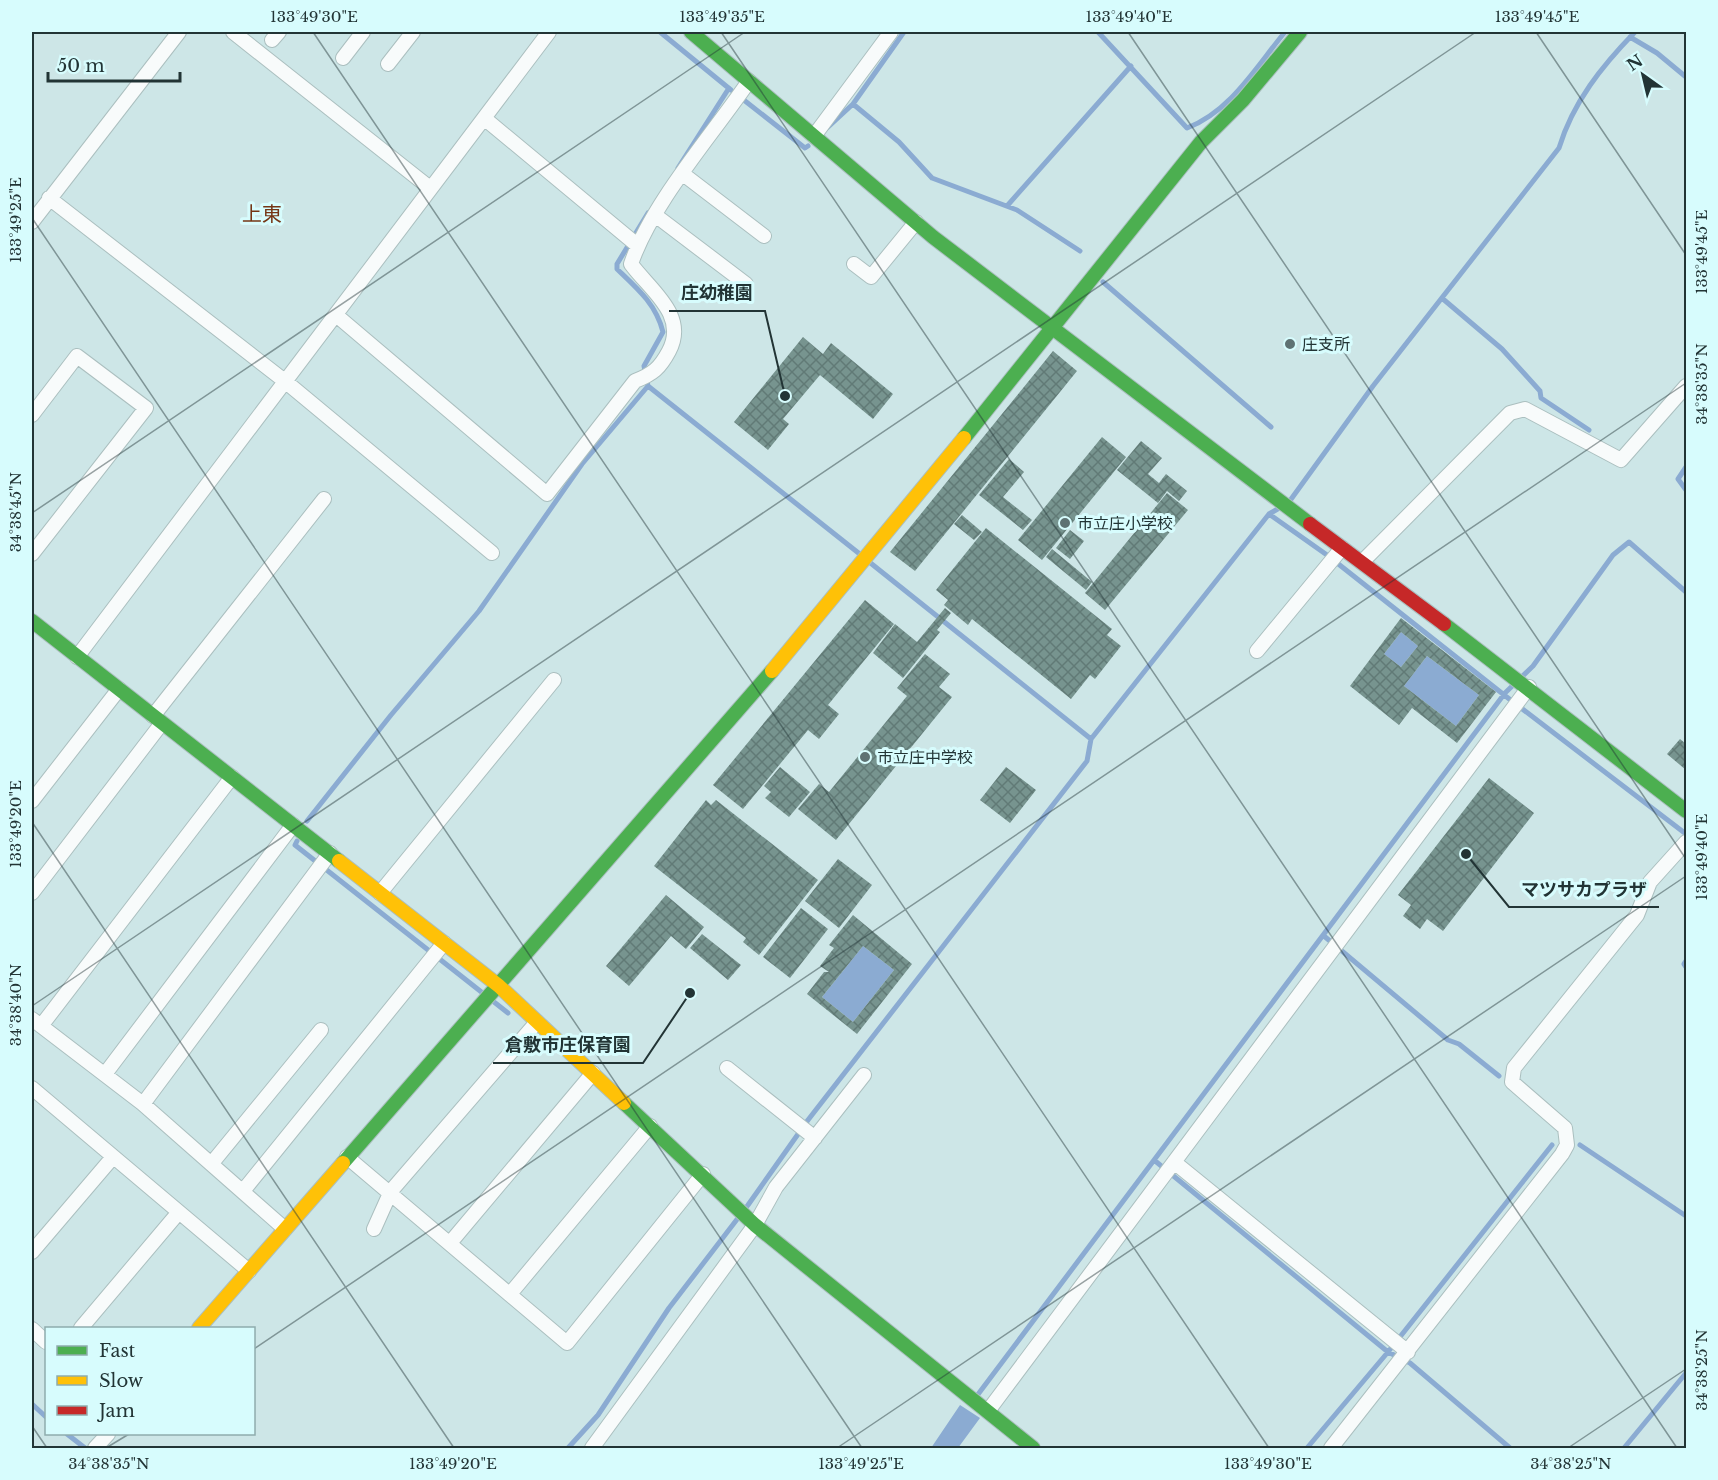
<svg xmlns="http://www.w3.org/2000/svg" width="1718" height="1480" viewBox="0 0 1718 1480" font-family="'Libre Baskerville','Noto Sans JP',serif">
  <defs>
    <pattern id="building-cross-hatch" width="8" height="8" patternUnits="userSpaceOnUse" patternTransform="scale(1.5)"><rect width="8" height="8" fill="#77948f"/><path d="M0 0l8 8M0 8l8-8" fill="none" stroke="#617a76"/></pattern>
  </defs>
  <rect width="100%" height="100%" fill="#cde6e7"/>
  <path fill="#8babd2" d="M1401,632L1418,646L1401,667L1384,654Z
    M1427,656L1479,695L1456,726L1404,686Z
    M863,946L894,970L853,1022L822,997Z
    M960,1405L980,1418L958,1448H931Z"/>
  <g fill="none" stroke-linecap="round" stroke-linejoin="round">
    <path stroke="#8babd2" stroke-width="5" d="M660,32L731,90
      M1098,32L1187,128C1231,111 1256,67 1285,32
      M1630,37L1657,53L1686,77
      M740,97L805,148L808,146
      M853,104L904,32
      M827,128L853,104L899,142L932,178L1017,210L1080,251
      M678,168L729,88
      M1007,206L1131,66
      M648,213L617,264V269C637,288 656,304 663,332L644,366L648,386L861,555
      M1103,282L1271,427
      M1443,299L1502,349L1540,391L1541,398L1589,430
      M1686,467L1678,479L1686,490
      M1289,502L1373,386L1559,148C1573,102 1602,66 1635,32
      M1269,514L1327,555L1508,698L1686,834
      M868,561L1091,739
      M307,821L391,715L479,611L582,464L648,386
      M297,841L295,845L508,1013
      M1324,936L1448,1040L1459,1044L1499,1076
      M1686,961L1684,964L1686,967
      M1580,1145L1686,1216
      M1154,1160L1388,1352L1410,1363L1510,1448
      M976,1397L1505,693L1533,666L1613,555L1629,542L1686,592
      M32,1404L46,1417
      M67,1434L85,1448
      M568,1448L598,1415L669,1308L748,1205L808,1120L1087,761L1091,739L1269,514L1281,507
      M1307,1448L1388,1352L1552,1145
      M1624,1448L1686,1373"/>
  </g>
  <path fill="url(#building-cross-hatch)" fill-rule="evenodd" d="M803,337L823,354L831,343L893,394L873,419L820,375L783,419L789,424L768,450L734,422Z
    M1053,351L1077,371L915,571L890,552Z
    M1102,437L1126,457L1042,560L1018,540Z
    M1141,441L1162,458L1148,474L1159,483L1166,474L1187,491L1179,501L1167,491L1158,503L1117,470Z
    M1009,459L1024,472L1003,497L1032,520L1023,530L979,495Z
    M1167,493L1188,510L1105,610L1085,593Z
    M962,515L982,532L974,540L954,524Z
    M986,528L1112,629L1107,635L1121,646L1095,679L1090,675L1071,699L972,619L968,625L944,605L948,600L936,590Z
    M1070,530L1084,541L1070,559L1056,548Z
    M1052,549L1092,582L1086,590L1046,557Z
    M865,600L894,624L828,705L839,714L819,739L808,730L743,809L713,785Z
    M945,608L951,613L937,630L940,632L903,678L873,653L895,624L917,642Z
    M1401,618L1496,692L1457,743L1412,708L1399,725L1350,686ZM1401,632L1418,646L1401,667L1384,654ZM1427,656L1479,695L1456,726L1404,686Z
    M925,654L950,674L939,687L952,697L836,840L798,809L819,784L829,792L907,696L897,688Z
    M1680,739L1686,744V770L1667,754Z
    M780,767L810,792L789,817L765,798L771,792L764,786Z
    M1006,767L1036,790L1010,823L980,800Z
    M1489,778L1534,813L1443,931L1427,919L1420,929L1403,916L1411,905L1398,895Z
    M706,800L711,805L716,800L818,880L759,955L743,942L746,938L654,866Z
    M838,859L872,885L839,928L805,901Z
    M666,895L704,927L686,949L671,936L629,986L606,966Z
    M801,908L828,929L790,978L763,957Z
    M853,915L912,964L857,1034L807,994L824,972H829L820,966L834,948L829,945ZM863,946L894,970L853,1022L822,997Z
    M702,934L741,965L728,980L690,948Z"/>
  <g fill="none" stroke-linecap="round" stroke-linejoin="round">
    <defs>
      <path id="street" d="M233,32L430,188
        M272,40L279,32
        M343,58L363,32
        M388,64L413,32
        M484,118L637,245
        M814,136L891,32
        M683,174L764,236
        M49,198L286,382L492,553
        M655,215L746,284
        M32,222L179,32
        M854,264L871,277L916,222
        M336,315L547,494L635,381C653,374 660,368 669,351C688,315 650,290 631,264C651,204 713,134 749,81
        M32,415L77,356L146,408L32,554
        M1362,562L1510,413L1525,409L1621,460L1686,386
        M1257,651L1342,548
        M77,657L549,32
        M153,716L324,499
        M32,801L119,689
        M32,893L162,723
        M380,893L554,680
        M32,1019L143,1104L285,1229
        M41,1026L232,777
        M727,1068L815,1138
        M105,1074L293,825
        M32,1088L249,1271
        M143,1104L330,853
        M347,1157L567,1343L703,1174
        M1174,1162L1408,1352
        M212,1163L321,1030
        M243,1191L444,943
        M374,1229L391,1191L537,1022
        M450,1243L593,1073
        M32,1252L113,1157
        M510,1294L650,1126
        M81,1328L179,1212
        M32,1329L46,1342
        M988,1411L1529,687
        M95,1448L108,1434
        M592,1448L755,1225L776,1187L864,1075
        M1331,1448L1562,1154L1567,1145L1565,1128L1512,1082L1514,1068L1637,915L1650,882L1686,842"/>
      <path id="fast" d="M691,32L933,237L1310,524
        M964,438L1201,142L1243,100L1300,32
        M32,621L339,861
        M1444,624L1686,811
        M624,1103L755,1225L1033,1448
        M343,1163L772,671"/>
      <path id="slow" d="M772,671L964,438
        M339,861L499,986L624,1103
        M199,1328L343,1163"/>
      <path id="jam" d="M1310,524L1444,624"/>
    </defs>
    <use href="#street" stroke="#abbfbf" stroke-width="16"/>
    <use href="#fast" stroke="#abbfbf" stroke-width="16"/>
    <use href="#slow" stroke="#abbfbf" stroke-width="16"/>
    <use href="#jam" stroke="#abbfbf" stroke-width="16"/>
    <use href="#street" stroke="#f8fbfb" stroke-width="14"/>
    <use href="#fast" stroke="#4caf50" stroke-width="14"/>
    <use href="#slow" stroke="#ffc107" stroke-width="14"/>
    <use href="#jam" stroke="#c62828" stroke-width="14"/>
  </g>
  <path fill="none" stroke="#223435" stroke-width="1.5" stroke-opacity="0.45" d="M313,32L1269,1448M721,32L1677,1448M1128,32L1686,859M1536,32L1686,255M32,218L862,1448M32,513L745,32M32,822L454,1448M32,1006L1476,32M254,1349L1686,383M32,1426L47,1448M106,1448L129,1434M837,1448L1686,876M1568,1448L1686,1369"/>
  <g fill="#5e7273" stroke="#d7fcfd" stroke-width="2">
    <circle cx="1290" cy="344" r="6"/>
    <circle cx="1065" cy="523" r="6"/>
    <circle cx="865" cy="757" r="6"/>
  </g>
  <g text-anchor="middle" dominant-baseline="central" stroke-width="6" stroke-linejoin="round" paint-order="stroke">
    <g font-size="16" fill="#223435" stroke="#d7fcfd" text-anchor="start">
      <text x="1302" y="344">庄支所</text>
      <text x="1077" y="523">市立庄小学校</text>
      <text x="877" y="757">市立庄中学校</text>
    </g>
    <g font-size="20" fill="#753515" stroke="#d7fcfd">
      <text x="262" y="214">上東</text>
    </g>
  </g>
  <path fill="none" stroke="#223435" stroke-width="2" d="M785 396L765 311H669M1466 854L1509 907H1659M690 993L643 1063H493"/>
  <g fill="#223435" stroke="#d7fcfd" stroke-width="2">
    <circle cx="785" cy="396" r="6"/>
    <circle cx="1466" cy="854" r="6"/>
    <circle cx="690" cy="993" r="6"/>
  </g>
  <g font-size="18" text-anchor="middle" font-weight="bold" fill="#223435" stroke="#d7fcfd" stroke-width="6" stroke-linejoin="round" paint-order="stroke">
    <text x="717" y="299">庄幼稚園</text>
    <text x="1584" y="896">マツサカプラザ</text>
    <text x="568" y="1051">倉敷市庄保育園</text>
  </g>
  <rect width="1718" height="1480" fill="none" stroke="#d7fcfd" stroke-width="66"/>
  <rect x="45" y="1327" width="210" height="108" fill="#d7fcfd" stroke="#8facad" stroke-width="1.5"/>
  <rect x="57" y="1346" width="30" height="9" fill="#4caf50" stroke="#8facad" stroke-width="1.5"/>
  <text x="99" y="1357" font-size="18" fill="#223435">Fast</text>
  <rect x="57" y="1376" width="30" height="9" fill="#ffc107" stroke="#8facad" stroke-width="1.5"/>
  <text x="99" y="1387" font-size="18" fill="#223435">Slow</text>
  <rect x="57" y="1406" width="30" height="9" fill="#c62828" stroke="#8facad" stroke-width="1.5"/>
  <text x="99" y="1417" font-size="18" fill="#223435">Jam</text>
  <g transform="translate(1643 75) rotate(326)" stroke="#d7fcfd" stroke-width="4.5" paint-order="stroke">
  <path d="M0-4.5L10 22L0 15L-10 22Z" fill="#223435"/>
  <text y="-9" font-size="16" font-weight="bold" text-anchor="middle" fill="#223435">N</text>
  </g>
  <path d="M48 72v9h132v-9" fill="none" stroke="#223435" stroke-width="3"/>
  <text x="57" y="72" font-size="18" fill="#223435" stroke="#d7fcfd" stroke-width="4.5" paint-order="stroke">50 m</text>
  <rect x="33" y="33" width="1652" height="1414" fill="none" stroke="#223435" stroke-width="2"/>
  <g font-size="15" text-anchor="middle" fill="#223435">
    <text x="314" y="22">133°49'30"E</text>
    <text x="722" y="22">133°49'35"E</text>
    <text x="1129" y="22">133°49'40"E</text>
    <text x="1537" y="22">133°49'45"E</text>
    <text transform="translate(16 220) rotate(-90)" y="5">133°49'25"E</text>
    <text transform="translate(1702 252) rotate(-90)" y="5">133°49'45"E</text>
    <text transform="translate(1702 384) rotate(-90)" y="5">34°38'35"N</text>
    <text transform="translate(16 512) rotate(-90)" y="5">34°38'45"N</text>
    <text transform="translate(16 824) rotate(-90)" y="5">133°49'20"E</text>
    <text transform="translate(1702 857) rotate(-90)" y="5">133°49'40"E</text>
    <text transform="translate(16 1005) rotate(-90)" y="5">34°38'40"N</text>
    <text transform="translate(1702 1370) rotate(-90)" y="5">34°38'25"N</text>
    <text x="109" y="1469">34°38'35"N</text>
    <text x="453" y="1469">133°49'20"E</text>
    <text x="861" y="1469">133°49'25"E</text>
    <text x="1268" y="1469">133°49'30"E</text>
    <text x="1571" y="1469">34°38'25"N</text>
  </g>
</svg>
